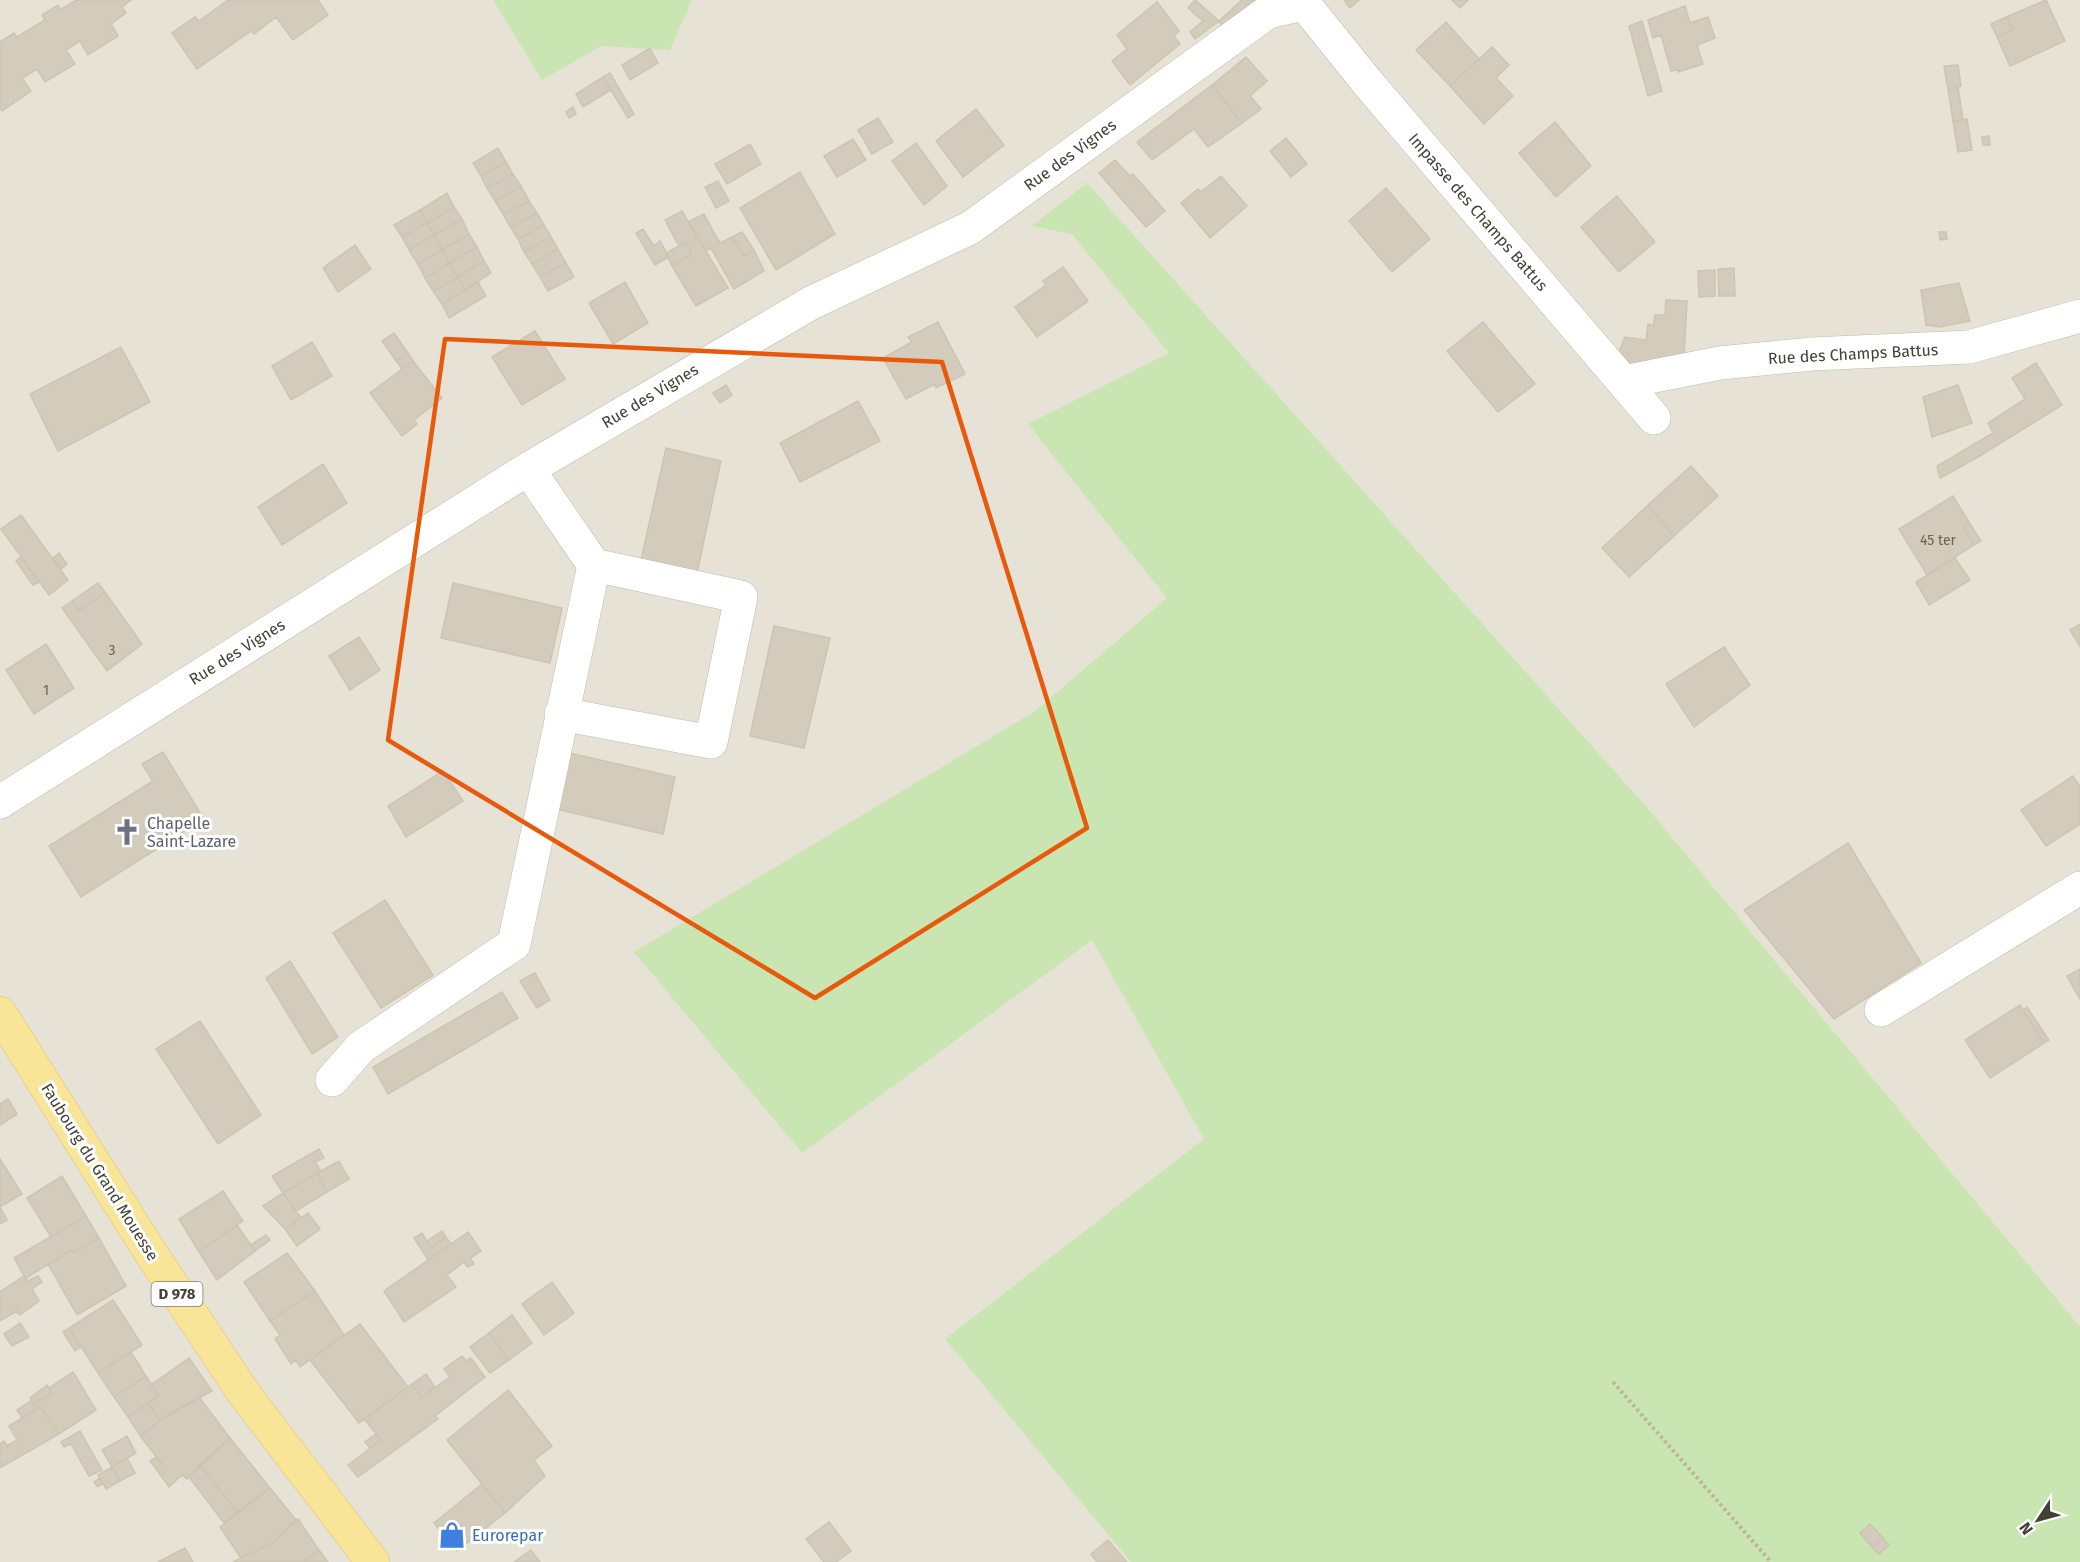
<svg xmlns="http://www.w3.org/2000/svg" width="2080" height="1562" viewBox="0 0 2080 1562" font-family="'Fira Sans',sans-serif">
  <rect width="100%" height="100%" fill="#f2f0e6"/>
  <path fill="#e6e2d5" d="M0,0H2080V1562H0Z"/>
  <path fill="#c9e5b1" d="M493,0H692L670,50L601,46L542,80Z
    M1087,183L1643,803L2080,1327V1562H1131L945,1339L1204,1139L1092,940L802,1153L634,952L1034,712L1167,598L1028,424L1169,353L1072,234L1032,226Z"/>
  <path fill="#d3ccbc" stroke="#cec4b0" stroke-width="1.5" d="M76,0H131L122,7L126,13L111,24L118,36L88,55L80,41L66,50L75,64L45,82L37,69L22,78L31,91L2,111L0,108V42L14,33L17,37L45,20L42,15L58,5L60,10Z
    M228,0H318L328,15L293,40L276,17L254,34L251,31L197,69L172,33L195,17L199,21Z
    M1195,0L1219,21L1195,39L1190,32L1203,21L1188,8Z
    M1242,0H1267L1228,32L1219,21Z
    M1344,0H1359L1350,8Z
    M1452,0H1468L1460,8Z
    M2046,0L2065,41L2010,66L1997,37L2013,30L2006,17Z
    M1157,2L1179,31L1174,36L1180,44L1130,85L1112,61L1127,49L1117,35Z
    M1685,6L1690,23L1708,17L1715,38L1697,45L1703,64L1678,72V70L1671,71L1661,35L1653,38L1648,20Z
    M2006,17L2013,30L1997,37L1991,24Z
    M1642,21L1662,91L1648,96L1629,26Z
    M1446,22L1479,59L1450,86L1416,50Z
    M1492,47L1509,65L1496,78L1513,96L1484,124L1450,86Z
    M650,48L658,63L630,80L622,65Z
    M1246,57L1267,81L1250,96L1261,109L1242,123L1212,85Z
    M1958,65L1961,86L1948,89L1944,66Z
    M610,73L634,114L628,118L603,77Z
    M603,77L611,90L583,107L576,94Z
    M1212,85L1242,123L1208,147L1194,129L1152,160L1137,142Z
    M1958,87L1963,120L1953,121L1948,89Z
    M573,107L576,114L569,118L566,112Z
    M976,109L1004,145L963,177L936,141Z
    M878,118L893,142L872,154L858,130Z
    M1967,119L1972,150L1958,152L1953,121Z
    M1555,122L1591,166L1556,197L1519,153Z
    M1989,136L1990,145H1983L1982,137Z
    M1286,138L1307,164L1291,177L1270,151Z
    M853,139L866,160L837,177L824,156Z
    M916,143L947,186L924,205L892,161Z
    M750,144L761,164L727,184L715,164Z
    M498,148L506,162L481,176L473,163Z
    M1115,160L1130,176L1133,174L1165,211L1146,227L1099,173Z
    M506,162L513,174L487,188L481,176Z
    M800,172L835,234L776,270L740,208Z
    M513,174L521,186L495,201L487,188Z
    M1221,176L1247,206L1210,238L1181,203L1198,189L1201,192Z
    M718,181L729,201L716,208L705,187Z
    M521,186L529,201L503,214L495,201Z
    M1386,188L1430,239L1392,272L1349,221Z
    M447,193L454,207L427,223L420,210Z
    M1617,196L1655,242L1619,272L1581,227Z
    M529,201L537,213L511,228L503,214Z
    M454,207L462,219L434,235L427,223Z
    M420,210L427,223L402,237L394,225Z
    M682,211L728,288L696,306L672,266L692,254L686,242L679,246L665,220Z
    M537,213L544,225L518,239L511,228Z
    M704,214L720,243L732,237L744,256L754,250L764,271L734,289L711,248L706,251L688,222Z
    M462,219L469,234L442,250L434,235Z
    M427,223L434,235L409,250L402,237Z
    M544,225L551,237L524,252L518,239Z
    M643,229L654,246L660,241L669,257L655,265L636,233Z
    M742,232L754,250L744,256L732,237Z
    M1939,232H1946L1947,239L1940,240Z
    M469,234L477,247L450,263L442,250Z
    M434,235L442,250L418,264L409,250Z
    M551,237L558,249L532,264L524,252Z
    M686,242L692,254L672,266L666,253Z
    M355,245L371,269L338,292L323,268Z
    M477,247L484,261L458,277L450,263Z
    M558,249L566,263L540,277L532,264Z
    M442,250L450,263L425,278L418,264Z
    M484,261L491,273L465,290L458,277Z
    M450,263L458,277L433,291L425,278Z
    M566,263L574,277L548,291L540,277Z
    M1063,267L1088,301L1037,337L1015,307L1046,285L1043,281Z
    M1734,268L1735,296H1719L1718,269Z
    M1715,270V296L1699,297L1698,271Z
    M458,277L465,290L442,304L433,291Z
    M478,282L486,296L449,318L442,304Z
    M625,282L648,323L613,344L589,303Z
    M1959,283L1970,321L1940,327L1926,325L1921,290Z
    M1666,300L1687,301L1684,357L1638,367L1616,359L1625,337L1646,340L1648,324L1653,326L1655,315H1665Z
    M938,322L965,374L936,388L935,384L906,399L883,358L912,342L908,337Z
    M1483,322L1535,384L1498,412L1447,351Z
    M535,331L565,379L522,405L492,357Z
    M394,333L408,353L396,361L382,341Z
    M312,342L332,376L291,400L272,366Z
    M121,347L150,402L58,451L30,394Z
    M408,353L413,361L402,369L396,361Z
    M413,361L442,398L414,420L417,424L402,436L370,393Z
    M2036,363L2062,405L1978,457L1940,478L1937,466L1993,433L1988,423L2025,399L2012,378Z
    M726,385L732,395L720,403L713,393Z
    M1958,385L1972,423L1932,437L1923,397Z
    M858,401L880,441L800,482L780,443Z
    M666,448L721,461L697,573L641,560Z
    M323,464L347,503L282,545L258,507Z
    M1691,466L1718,496L1674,536L1648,505Z
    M1953,496L1969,522L1963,527L1974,545L1927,575L1899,529Z
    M1648,505L1674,536L1629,577L1602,548Z
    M21,515L68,580L49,595L1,529Z
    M1969,522L1981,541L1974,545L1963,527Z
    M59,553L67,564L61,569L53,558Z
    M21,557L39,582L33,585L16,561Z
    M1955,558L1970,580L1929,605L1916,582Z
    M98,583L105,592L79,611L72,601Z
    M453,583L562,608L550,663L441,638Z
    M105,592L142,644L107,671L62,608L72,601L79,611Z
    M2080,624V646L2070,630Z
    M774,626L830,638L804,748L750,736Z
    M359,637L380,670L350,690L329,656Z
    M46,644L74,688L34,714L6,670Z
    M1724,647L1750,685L1694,727L1666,684Z
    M163,752L204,819L81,897L49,846L153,781L142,764Z
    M569,753L675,777L663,834L556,809Z
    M443,771L463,801L406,837L388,806Z
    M2073,776L2080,787V824L2046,846L2021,810Z
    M1848,843L1921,963L1834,1019L1744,910Z
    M385,900L433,975L381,1008L333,933Z
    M290,961L338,1037L312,1054L266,978Z
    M2080,969V999L2067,976Z
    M535,973L550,1000L537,1008L520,981Z
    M502,992L518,1018L388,1094L373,1067Z
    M2020,1005L2044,1043L1990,1078L1965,1040Z
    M2027,1007L2049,1040L2044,1043L2023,1010Z
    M200,1021L261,1115L218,1144L156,1049Z
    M8,1099L17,1114L0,1125V1104Z
    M319,1149L324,1158L315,1162L321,1171L283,1193L272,1176Z
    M0,1159L22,1194L0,1207Z
    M339,1161L349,1179L327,1192L317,1173Z
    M317,1173L327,1192L296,1211L283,1193Z
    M62,1176L86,1216L51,1237L27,1198Z
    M223,1191L243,1221L199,1252L179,1219Z
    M283,1193L301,1218L285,1229L263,1206Z
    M0,1207L7,1220L0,1224Z
    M308,1213L320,1229L297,1246L285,1229Z
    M86,1216L99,1238L74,1253L72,1250L26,1278L24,1276L14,1258Z
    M237,1225L255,1251L217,1280L199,1252Z
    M442,1231L446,1237L431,1248L427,1241Z
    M468,1232L481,1251L470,1258L474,1264L468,1267L464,1262L447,1275L456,1287L404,1322L384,1291Z
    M422,1233L431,1248L446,1237L451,1244L428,1260L414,1238Z
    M266,1235L270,1240L255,1251L251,1245Z
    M99,1238L126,1286L77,1315L48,1264L72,1250L74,1253Z
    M287,1253L315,1291L270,1321L244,1282Z
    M24,1276L28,1281L38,1276L42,1282L32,1289L39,1301L20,1315L17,1311L0,1321V1292Z
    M552,1282L574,1313L544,1335L522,1304Z
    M315,1291L344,1335L300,1367L296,1360L291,1364L275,1339L280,1335L270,1321Z
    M113,1300L142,1345L98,1373L69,1328Z
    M512,1315L532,1343L509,1360L489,1333Z
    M20,1323L29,1337L12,1346L4,1334Z
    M360,1324L408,1387L359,1423L310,1360Z
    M69,1328L81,1347L75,1351L63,1332Z
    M489,1333L509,1360L490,1373L470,1347Z
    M131,1352L146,1376L114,1397L98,1373Z
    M462,1356L466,1361L471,1358L485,1377L435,1416L438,1419L358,1477L348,1465L381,1440L364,1419L412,1384L421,1397L450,1377L444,1369Z
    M189,1358L212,1391L160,1420L148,1403L159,1396L151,1385Z
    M73,1372L96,1410L59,1434L40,1407L37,1408L34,1404L52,1393L49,1388Z
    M426,1374L435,1387L421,1397L412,1384Z
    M146,1376L159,1396L128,1417L114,1397Z
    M47,1385L52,1393L34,1404L30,1398Z
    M508,1390L552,1446L534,1460L545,1476L505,1513L447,1440Z
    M199,1397L230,1438L187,1479L182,1475L169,1487L156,1469L162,1464L141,1437L162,1418Z
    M31,1401L37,1408L22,1418L17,1410Z
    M148,1403L160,1420L141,1437L128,1417Z
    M40,1407L59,1434L0,1468V1444L4,1441L7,1446L17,1440L9,1426Z
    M80,1431L102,1470L89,1476L71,1444L64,1447L61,1442Z
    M376,1434L381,1440L370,1448L365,1442Z
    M127,1436L136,1453L112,1467L102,1450Z
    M230,1438L270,1488L237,1512L200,1465Z
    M156,1457L162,1464L156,1469L150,1461Z
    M127,1458L135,1473L120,1481L112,1467Z
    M200,1465L237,1512L224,1523L189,1477Z
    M112,1467L120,1481L106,1489L98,1475Z
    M100,1478L103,1483L98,1487L94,1482Z
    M482,1484L505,1513L457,1551L434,1523Z
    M270,1488L296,1520L272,1543L241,1558L220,1527Z
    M298,1519L319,1550L303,1562H233L272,1543Z
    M829,1522L851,1551L836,1562H824L806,1539Z
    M1870,1524L1883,1538L1872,1547L1860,1533Z
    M1883,1538L1889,1545L1879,1554L1872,1547Z
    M1108,1540L1127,1562H1097L1091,1554Z
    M185,1548L193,1562H158Z
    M319,1550L328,1562H303Z
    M531,1550L540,1562H514Z"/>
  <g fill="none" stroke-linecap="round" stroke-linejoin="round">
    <defs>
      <path id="minor" d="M1301,0L1367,82L1654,418
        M1624,382L1720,363L1812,354L1969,347L2080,316
        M528,469L594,565
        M0,802L528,469L811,303L970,228L1268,12L1304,4
        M1881,1010L2080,888
        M332,1080L361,1047L514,944L594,565L741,597L711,742L561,714"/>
      <path id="major" d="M0,1013L152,1255L245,1395L373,1562"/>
    </defs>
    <use href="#minor" stroke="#c0bbac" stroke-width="34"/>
    <use href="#major" stroke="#dec469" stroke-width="34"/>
    <path stroke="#beb59b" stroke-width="4" stroke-dasharray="3 3" stroke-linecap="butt" d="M1613,1382L1771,1562"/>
    <use href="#minor" stroke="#fff" stroke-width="33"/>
    <use href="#major" stroke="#f9e598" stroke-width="33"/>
  </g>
  <path fill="none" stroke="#e8590c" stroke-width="4.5" stroke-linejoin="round" d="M445,339L942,362L1087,828L815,998L388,740Z"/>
  <defs>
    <symbol id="church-bare" viewBox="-9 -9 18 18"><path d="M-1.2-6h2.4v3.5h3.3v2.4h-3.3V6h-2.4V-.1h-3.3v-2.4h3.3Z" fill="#6b7280" stroke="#fff" stroke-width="2.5" paint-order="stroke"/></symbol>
    <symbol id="shop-bare" viewBox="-9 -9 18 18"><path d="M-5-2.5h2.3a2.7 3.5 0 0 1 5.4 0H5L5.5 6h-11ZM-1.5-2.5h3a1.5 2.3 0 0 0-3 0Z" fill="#3f7fe0" stroke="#fff" stroke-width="2.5" paint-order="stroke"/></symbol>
  </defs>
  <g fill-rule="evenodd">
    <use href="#church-bare" x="108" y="813" width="38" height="38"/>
    <use href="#shop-bare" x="433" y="1516" width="38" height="38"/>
  </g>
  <g text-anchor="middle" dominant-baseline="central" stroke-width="6" stroke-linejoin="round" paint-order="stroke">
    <g font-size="14" fill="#686358">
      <text x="1938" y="540">45 ter</text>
      <text x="112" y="650">3</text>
      <text x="46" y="690">1</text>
    </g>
    <rect fill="#fff" stroke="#7d7972" stroke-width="1.5" x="151.5" y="1282" width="51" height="24" rx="4.5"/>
    <g font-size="15" font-weight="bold" fill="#454036">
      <text x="177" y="1294">D 978</text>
    </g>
    <g font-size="16" fill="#454036" stroke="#fff">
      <text transform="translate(1070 155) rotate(-36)">Rue des Vignes</text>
      <text transform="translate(1478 212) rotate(49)">Impasse des Champs Battus</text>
      <text transform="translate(1853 354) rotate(-3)">Rue des Champs Battus</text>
      <text transform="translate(650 396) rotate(-31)">Rue des Vignes</text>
      <text transform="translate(237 652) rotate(-32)">Rue des Vignes</text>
      <text transform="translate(100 1172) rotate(58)">Faubourg du Grand Mouesse</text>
    </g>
    <g font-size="16" fill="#5b616d" stroke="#fff" text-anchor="start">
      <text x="147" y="823">Chapelle<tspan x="147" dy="18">Saint-Lazare</tspan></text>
    </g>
    <g font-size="16" fill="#366cbe" stroke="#fff" text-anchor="start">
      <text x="472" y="1535">Eurorepar</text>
    </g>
  </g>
  <g transform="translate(2038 1520) rotate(234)" stroke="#ffffff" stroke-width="4.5" paint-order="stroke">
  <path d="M0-4.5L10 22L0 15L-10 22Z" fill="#454036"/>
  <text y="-9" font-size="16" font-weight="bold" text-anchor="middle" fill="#454036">N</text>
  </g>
</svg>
